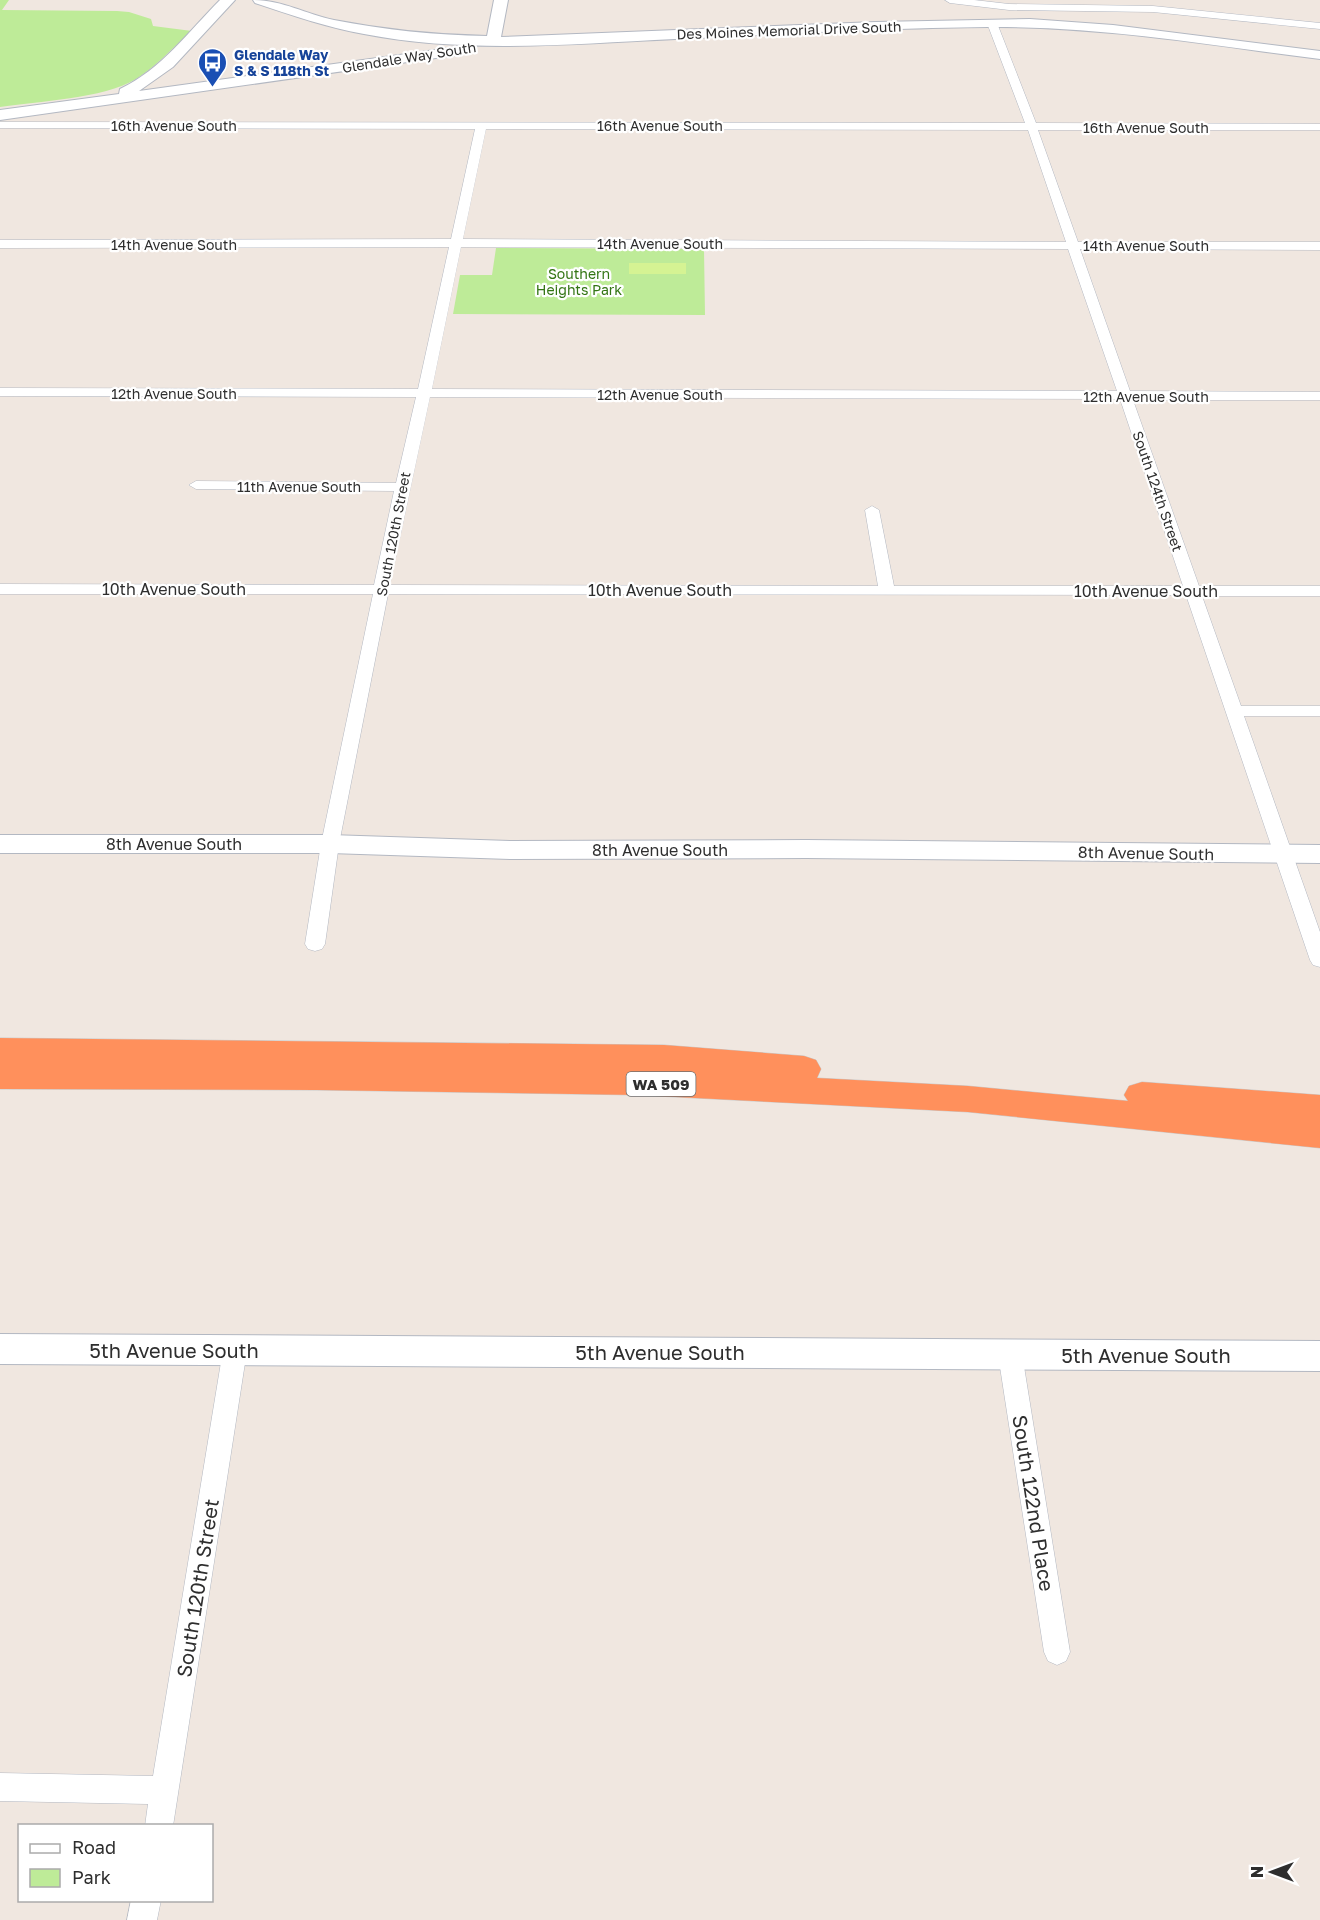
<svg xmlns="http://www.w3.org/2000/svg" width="1320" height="1920" viewBox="0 0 1320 1920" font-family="'Golos Text',sans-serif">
  <rect width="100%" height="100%" fill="#f0e7e0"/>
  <path fill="#beeb98" d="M0,0H9L2,10L117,11L129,12L151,19L153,26L192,31C174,46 156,67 136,79C103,99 38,101 0,107Z
    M496,248L704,249L705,315L453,314L460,275H492Z"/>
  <path fill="#d5f393" d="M629,263H686V274H629Z"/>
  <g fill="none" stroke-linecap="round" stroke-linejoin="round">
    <defs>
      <path id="street" d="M945,0H974L1009,4L1153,6L1320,23V29L1153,12L1009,10L950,3Z
        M992,20L997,23L1036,123L1320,124V130H1038L1078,242H1320V250L1080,249L1130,391L1320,392V400H1133L1199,586H1320V596H1202L1241,706H1320V716H1244L1320,932V967L1313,965L1310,960L1186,595L388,594L339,844L325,944L322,949L315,951L308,949L305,944L321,844L373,594H0V584L374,585L394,491L196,489L189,485L196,481L396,483L416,397L0,396V388L418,389L449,247L0,248V240L451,239L475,129L0,128V122L1025,123L987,23ZM486,129L1028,130L1066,242L463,239ZM461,247L1068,249L1117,391L432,389ZM430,397L1120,399L1183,586H894L879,510L872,506L865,510L878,586L390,585Z
        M235,1340L243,1343L247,1350L173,1826H145L148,1804L0,1801V1773L153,1776L223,1350L227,1343Z
        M1010,1344L1018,1347L1022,1354L1070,1652L1066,1661L1057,1665L1048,1661L1044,1652L998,1354L1002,1347Z
        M131,1900H161L157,1920H127Z"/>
      <path id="secondary" d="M220,0H235L173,67L139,91L457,47L464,51L457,55L0,120V110L119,94L120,89C162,69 188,32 220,0Z
        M253,0C282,0 306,14 334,20C385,30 435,35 487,36L494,0H508L501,37L876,22L1030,19L1113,25L1320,51V59C1210,45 1099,26 988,27C884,28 779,34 675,39C572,44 466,54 364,34C326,27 291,15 255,3Z
        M0,835H330L510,841L806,840L1320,845V863L806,858L510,859L330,853H0Z
        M0,1334L1320,1341V1371L0,1364Z"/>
      <path id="highway" d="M0,1038L664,1045L804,1056L816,1060L821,1069L817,1078L968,1086L1128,1101L1124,1095L1129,1086L1142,1082L1320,1095V1148L968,1112L636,1095L317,1090L0,1089Z"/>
    </defs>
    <use href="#street" stroke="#b3b8c2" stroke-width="1"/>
    <use href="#secondary" stroke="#b3b8c2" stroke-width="2"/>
    <use href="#highway" stroke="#c9c9c9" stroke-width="1"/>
    <use href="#street" fill="#fff" fill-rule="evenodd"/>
    <use href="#secondary" fill="#fff" fill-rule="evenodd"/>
    <use href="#highway" fill="#ff905c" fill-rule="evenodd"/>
  </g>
  <defs>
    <symbol id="bus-pin" viewBox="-11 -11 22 30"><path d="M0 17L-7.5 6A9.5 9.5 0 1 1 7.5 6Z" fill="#1a4fb4" stroke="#fff"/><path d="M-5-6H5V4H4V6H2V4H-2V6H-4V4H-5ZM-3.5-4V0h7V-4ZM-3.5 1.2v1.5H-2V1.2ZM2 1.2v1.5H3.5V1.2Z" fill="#fff"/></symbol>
  </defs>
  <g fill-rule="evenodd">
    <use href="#bus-pin" x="196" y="46" width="33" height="45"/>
  </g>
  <g text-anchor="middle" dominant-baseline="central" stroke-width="4.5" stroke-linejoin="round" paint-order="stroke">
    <g font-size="14" fill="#2e2e2e" stroke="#fff">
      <text transform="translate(789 30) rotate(-2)">Des Moines Memorial Drive South</text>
      <text transform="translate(409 57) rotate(-9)">Glendale Way South</text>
      <text x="174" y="125">16th Avenue South</text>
      <text x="660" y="125">16th Avenue South</text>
      <text x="1146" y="127">16th Avenue South</text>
      <text x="660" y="243">14th Avenue South</text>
      <text x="174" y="244">14th Avenue South</text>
      <text x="1146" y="245">14th Avenue South</text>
      <text x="174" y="393">12th Avenue South</text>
      <text x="660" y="394">12th Avenue South</text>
      <text x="1146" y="396">12th Avenue South</text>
      <text x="299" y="486">11th Avenue South</text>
      <text transform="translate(1158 491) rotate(71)">South 124th Street</text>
      <text transform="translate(393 534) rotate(-79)">South 120th Street</text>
    </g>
    <g font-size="14" font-weight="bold" fill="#164399" stroke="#fff" text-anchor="start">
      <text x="234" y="54">Glendale Way<tspan x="234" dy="16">S &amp; S 118th St</tspan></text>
    </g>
    <g font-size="14" fill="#337514" stroke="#fff">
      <text x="579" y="273">Southern<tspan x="579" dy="16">Heights Park</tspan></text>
    </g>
    <rect fill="#fff" stroke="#6d6d6d" stroke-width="1.5" x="626.5" y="1072" width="69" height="24" rx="4.5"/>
    <g font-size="15" font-weight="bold" fill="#2e2e2e">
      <text x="661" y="1084">WA 509</text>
    </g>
    <g font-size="16" fill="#2e2e2e" stroke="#fff">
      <text x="174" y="589">10th Avenue South</text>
      <text x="660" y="590">10th Avenue South</text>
      <text x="1146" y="591">10th Avenue South</text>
      <text x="174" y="844">8th Avenue South</text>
      <text x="660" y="850">8th Avenue South</text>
      <text transform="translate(1146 853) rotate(1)">8th Avenue South</text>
    </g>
    <g font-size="20" fill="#2e2e2e" stroke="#fff">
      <text x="174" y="1350">5th Avenue South</text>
      <text x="660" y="1352">5th Avenue South</text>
      <text x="1146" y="1355">5th Avenue South</text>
      <text transform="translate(1034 1503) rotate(81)">South 122nd Place</text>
      <text transform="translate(197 1588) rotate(-81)">South 120th Street</text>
    </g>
  </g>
  <rect x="18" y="1824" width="195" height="78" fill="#ffffff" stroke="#ababab" stroke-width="1.5"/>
  <rect x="30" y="1844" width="30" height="9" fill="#ffffff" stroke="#ababab" stroke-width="1.5"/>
  <text x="72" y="1854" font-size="18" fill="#2e2e2e">Road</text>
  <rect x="30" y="1869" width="30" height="18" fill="#beeb98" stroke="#ababab" stroke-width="1.5"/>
  <text x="72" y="1884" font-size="18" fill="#2e2e2e">Park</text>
  <g transform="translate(1272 1872) rotate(270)" stroke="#ffffff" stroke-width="4.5" paint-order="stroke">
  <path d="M0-4.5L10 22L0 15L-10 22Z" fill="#2e2e2e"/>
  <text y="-9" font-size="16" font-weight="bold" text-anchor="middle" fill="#2e2e2e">N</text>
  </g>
</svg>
